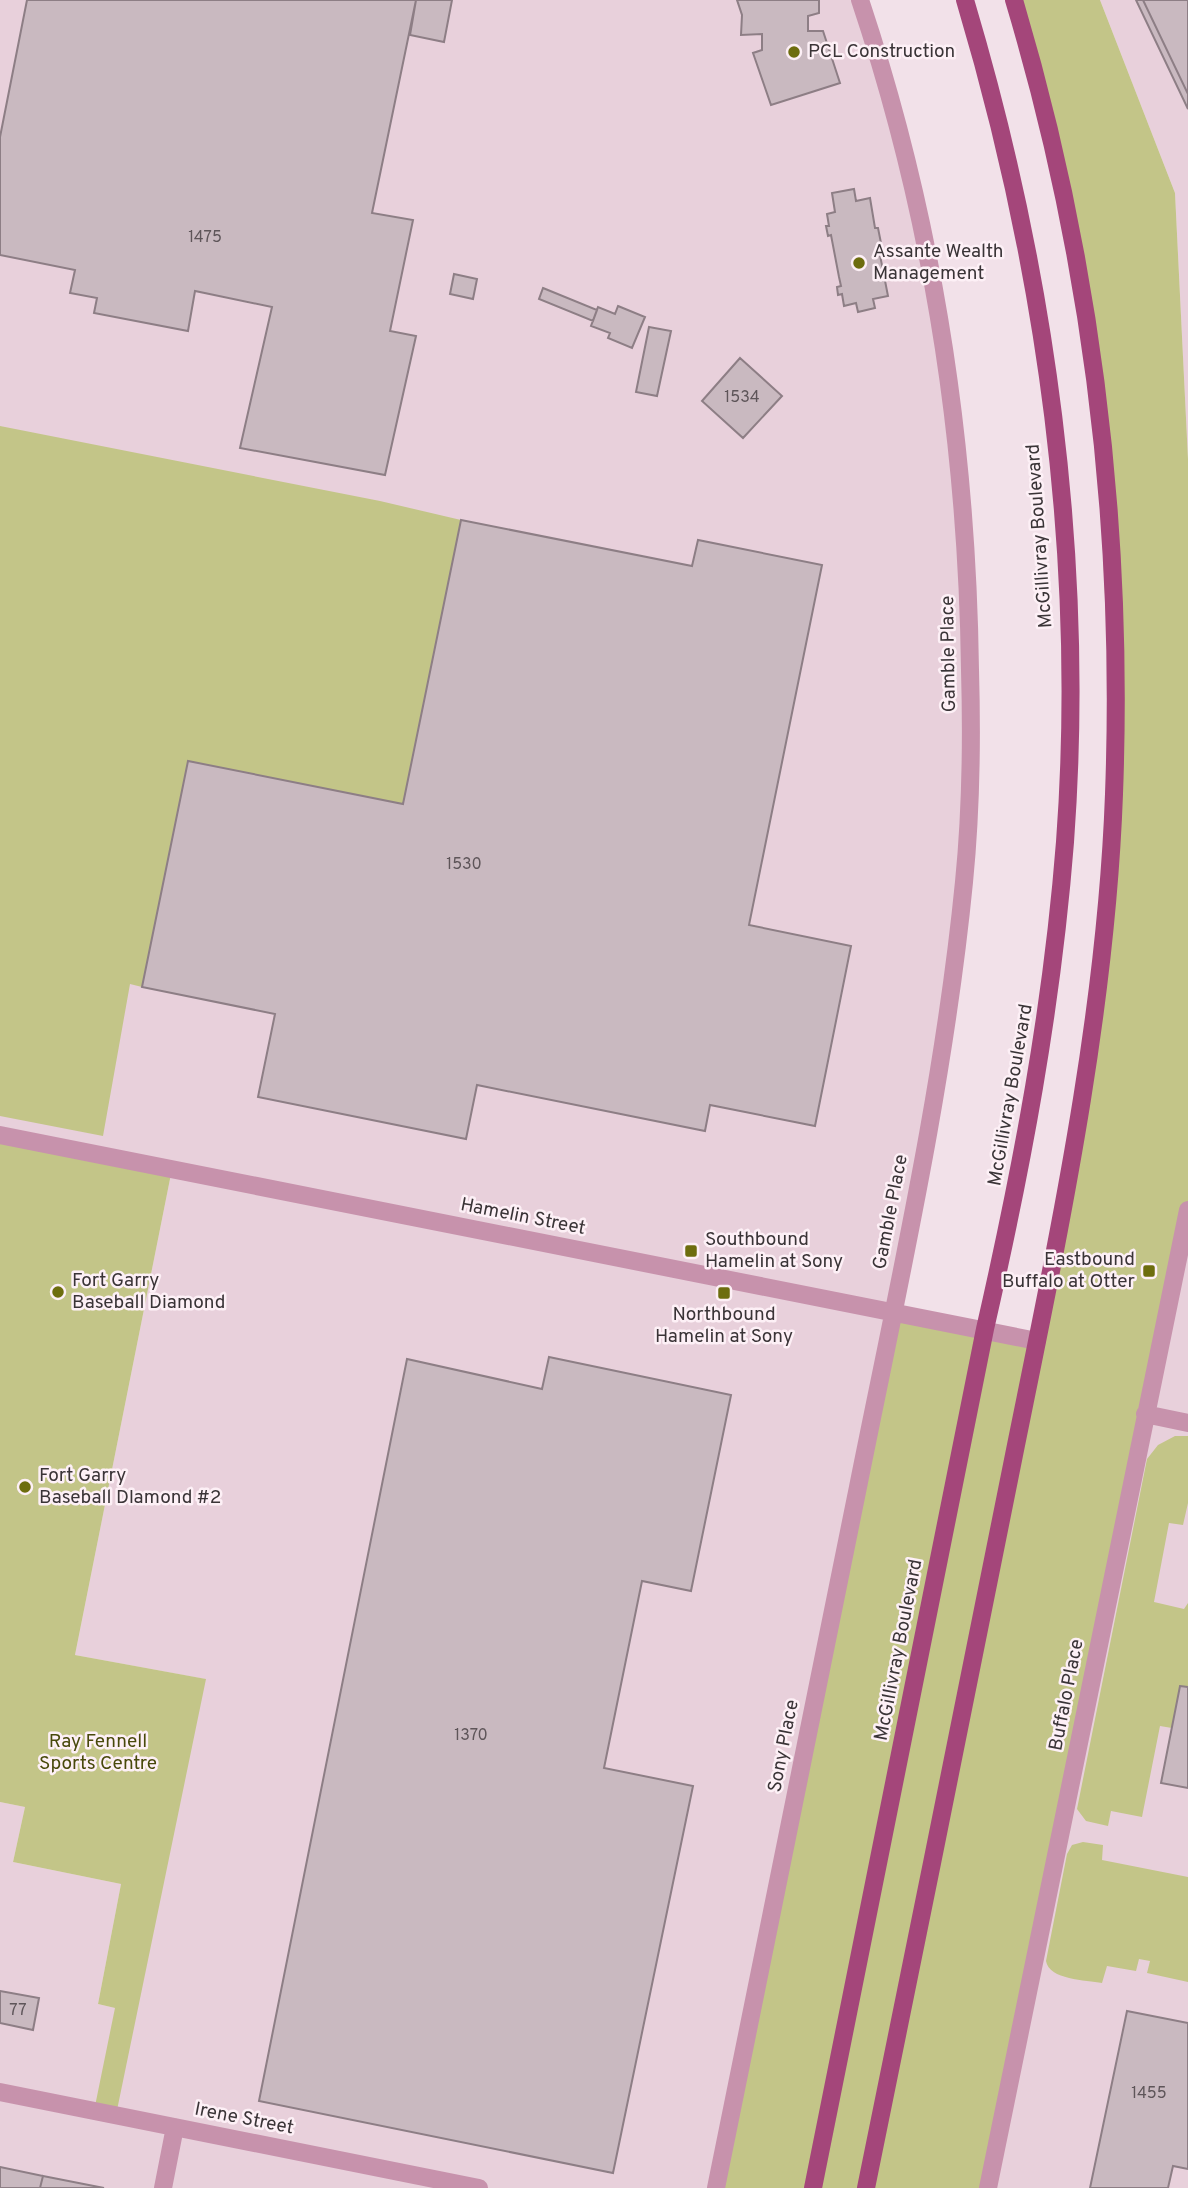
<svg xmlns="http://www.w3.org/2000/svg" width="1188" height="2188" viewBox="0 0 1188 2188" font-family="Overpass,sans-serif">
  <rect width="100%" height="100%" fill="#f2e1e9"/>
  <path fill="#e8d0db" d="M0,0H860L924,235L970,638L953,977L714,2188H0V1802L25,1807L13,1862L121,1884L98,2004L115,2008L205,1679L75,1655L172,1169L0,1135Z
    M1100,0H1188V459L1175,193Z
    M1188,1210V2188H988Z"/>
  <path fill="#c3c588" d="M1014,0H1100L1175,193L1188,459V1210L988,2188H716L893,1312L1037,1340L1075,1143L1114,793L1095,375Z
    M0,426L380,501L461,520L403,804L188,762L142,987L130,984L103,1136L0,1116Z
    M0,1135L172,1169L75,1655L206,1679L116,2115L94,2111L115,2008L98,2004L121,1884L13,1862L25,1807L0,1802Z
    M1175,1436H1188V1503L1183,1525L1169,1523L1154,1602L1184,1609L1188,1603V1687L1180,1686L1172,1728L1160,1726L1142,1817L1111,1811L1108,1826L1086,1821L1077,1809L1147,1459L1158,1445Z
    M1083,1842L1103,1845L1102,1860L1188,1877V1982L1147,1973L1150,1961L1139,1959L1136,1971L1107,1966L1102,1983C1086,1980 1049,1980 1046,1961L1067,1854L1072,1845Z"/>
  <path fill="#c9b9c0" stroke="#8d7e85" stroke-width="2" d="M27,0H416L372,213L413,220L390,331L416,336L385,475L240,448L272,307L195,291L188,331L94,313L97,298L70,293L75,270L0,255V137Z
    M416,0H452L444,42L410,35Z
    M737,0H819V13L808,16V31H823L840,83L771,105L753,53L762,50V34L741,35L742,15Z
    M1136,0H1143L1188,94V109Z
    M1143,0H1188V94Z
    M854,189L856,201L870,198L875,228H878L882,248L879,250L888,296L873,299L875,308L858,312L856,303L844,306L842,294L838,295L837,287L841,286L839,277L831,235L828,236L826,226H829L827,214L835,212L832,193Z
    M454,274L477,279L473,299L450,294Z
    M543,288L597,310L593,321L539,299Z
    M618,306L645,317L632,348L608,338L610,333L591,326L598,307L615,314Z
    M649,327L671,331L657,396L636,392Z
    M740,358L782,396L743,438L702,401Z
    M461,520L692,566L698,540L822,565L749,925L851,946L815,1126L710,1105L705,1131L477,1085L466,1139L258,1097L275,1014L142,987L188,761L403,804Z
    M549,1357L731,1395L691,1591L642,1581L604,1768L693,1786L613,2173L259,2101L407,1359L542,1389Z
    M1180,1686L1188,1687V1788L1161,1783Z
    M0,1991L39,1998L33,2030L0,2023Z
    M1127,2011L1188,2023V2169L1173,2166L1168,2188H1090Z
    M0,2167L43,2176L40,2188H0Z
    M43,2176L104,2188H40Z"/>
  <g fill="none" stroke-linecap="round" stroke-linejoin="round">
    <path stroke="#c792ac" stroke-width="18" d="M0,1135L1037,1341
      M1145,1414L1188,1423
      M0,2092L479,2188
      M163,2188L175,2127
      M716,2188C764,1954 810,1721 858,1487C898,1287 944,1086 964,882C971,812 972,740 970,670C967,443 932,215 860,0
      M988,2188L1188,1210"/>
    <path stroke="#a4467a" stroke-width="18" d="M813,2188L985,1329C1022,1167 1052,1009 1065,842C1086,559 1046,271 965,0
      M866,2188C916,1944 965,1699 1014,1455C1058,1237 1106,1017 1114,794C1124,525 1091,257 1014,0"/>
  </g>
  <g fill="#6d6d0e" stroke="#fdf0f6" stroke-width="2.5">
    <circle cx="794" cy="52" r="7"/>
    <circle cx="859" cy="263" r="7"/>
    <rect x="684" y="1244" width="14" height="14" rx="3.5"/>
    <rect x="1142" y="1264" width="14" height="14" rx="3.5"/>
    <circle cx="58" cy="1292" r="7"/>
    <rect x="717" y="1286" width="14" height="14" rx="3.5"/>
    <circle cx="25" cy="1487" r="7"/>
  </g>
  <g text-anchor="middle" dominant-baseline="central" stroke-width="5" stroke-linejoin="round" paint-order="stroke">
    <g font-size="16" fill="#5e5559">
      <text x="205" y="238">1475</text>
      <text x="742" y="398">1534</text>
      <text x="464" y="865">1530</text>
      <text x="471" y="1736">1370</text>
      <text x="18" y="2011">77</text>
      <text x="1149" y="2094">1455</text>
    </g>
    <g font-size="19" fill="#3a3437" stroke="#fdf0f6" text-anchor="start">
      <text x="808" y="52">PCL Construction</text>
      <text x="873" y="252">Assante Wealth<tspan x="873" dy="22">Management</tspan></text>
      <text x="705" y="1240">Southbound<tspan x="705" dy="22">Hamelin at Sony</tspan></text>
      <text x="1135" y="1260" text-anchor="end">Eastbound<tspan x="1135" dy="22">Buffalo at Otter</tspan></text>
      <text x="72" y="1281">Fort Garry<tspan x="72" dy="22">Baseball Diamond</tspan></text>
      <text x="724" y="1315" text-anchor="middle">Northbound<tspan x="724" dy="22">Hamelin at Sony</tspan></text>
      <text x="39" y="1476">Fort Garry<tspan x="39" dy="22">Baseball DIamond #2</tspan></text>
    </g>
    <g font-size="19" fill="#3a3437" stroke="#fdf0f6">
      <text transform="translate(1040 536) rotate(-94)">McGillivray Boulevard</text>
      <text transform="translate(949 654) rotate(-91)">Gamble Place</text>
      <text transform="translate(1011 1095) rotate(-80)">McGillivray Boulevard</text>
      <text transform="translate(891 1212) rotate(-79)">Gamble Place</text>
      <text transform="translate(523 1217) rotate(11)">Hamelin Street</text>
      <text transform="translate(899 1650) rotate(-79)">McGillivray Boulevard</text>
      <text transform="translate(1067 1695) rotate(-79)">Buffalo Place</text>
      <text transform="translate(784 1746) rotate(-79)">Sony Place</text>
      <text transform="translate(244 2119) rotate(11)">Irene Street</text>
    </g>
    <g font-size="19" fill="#48490b" stroke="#fdf0f6">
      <text x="98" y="1742">Ray Fennell<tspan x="98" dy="22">Sports Centre</tspan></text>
    </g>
  </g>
</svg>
